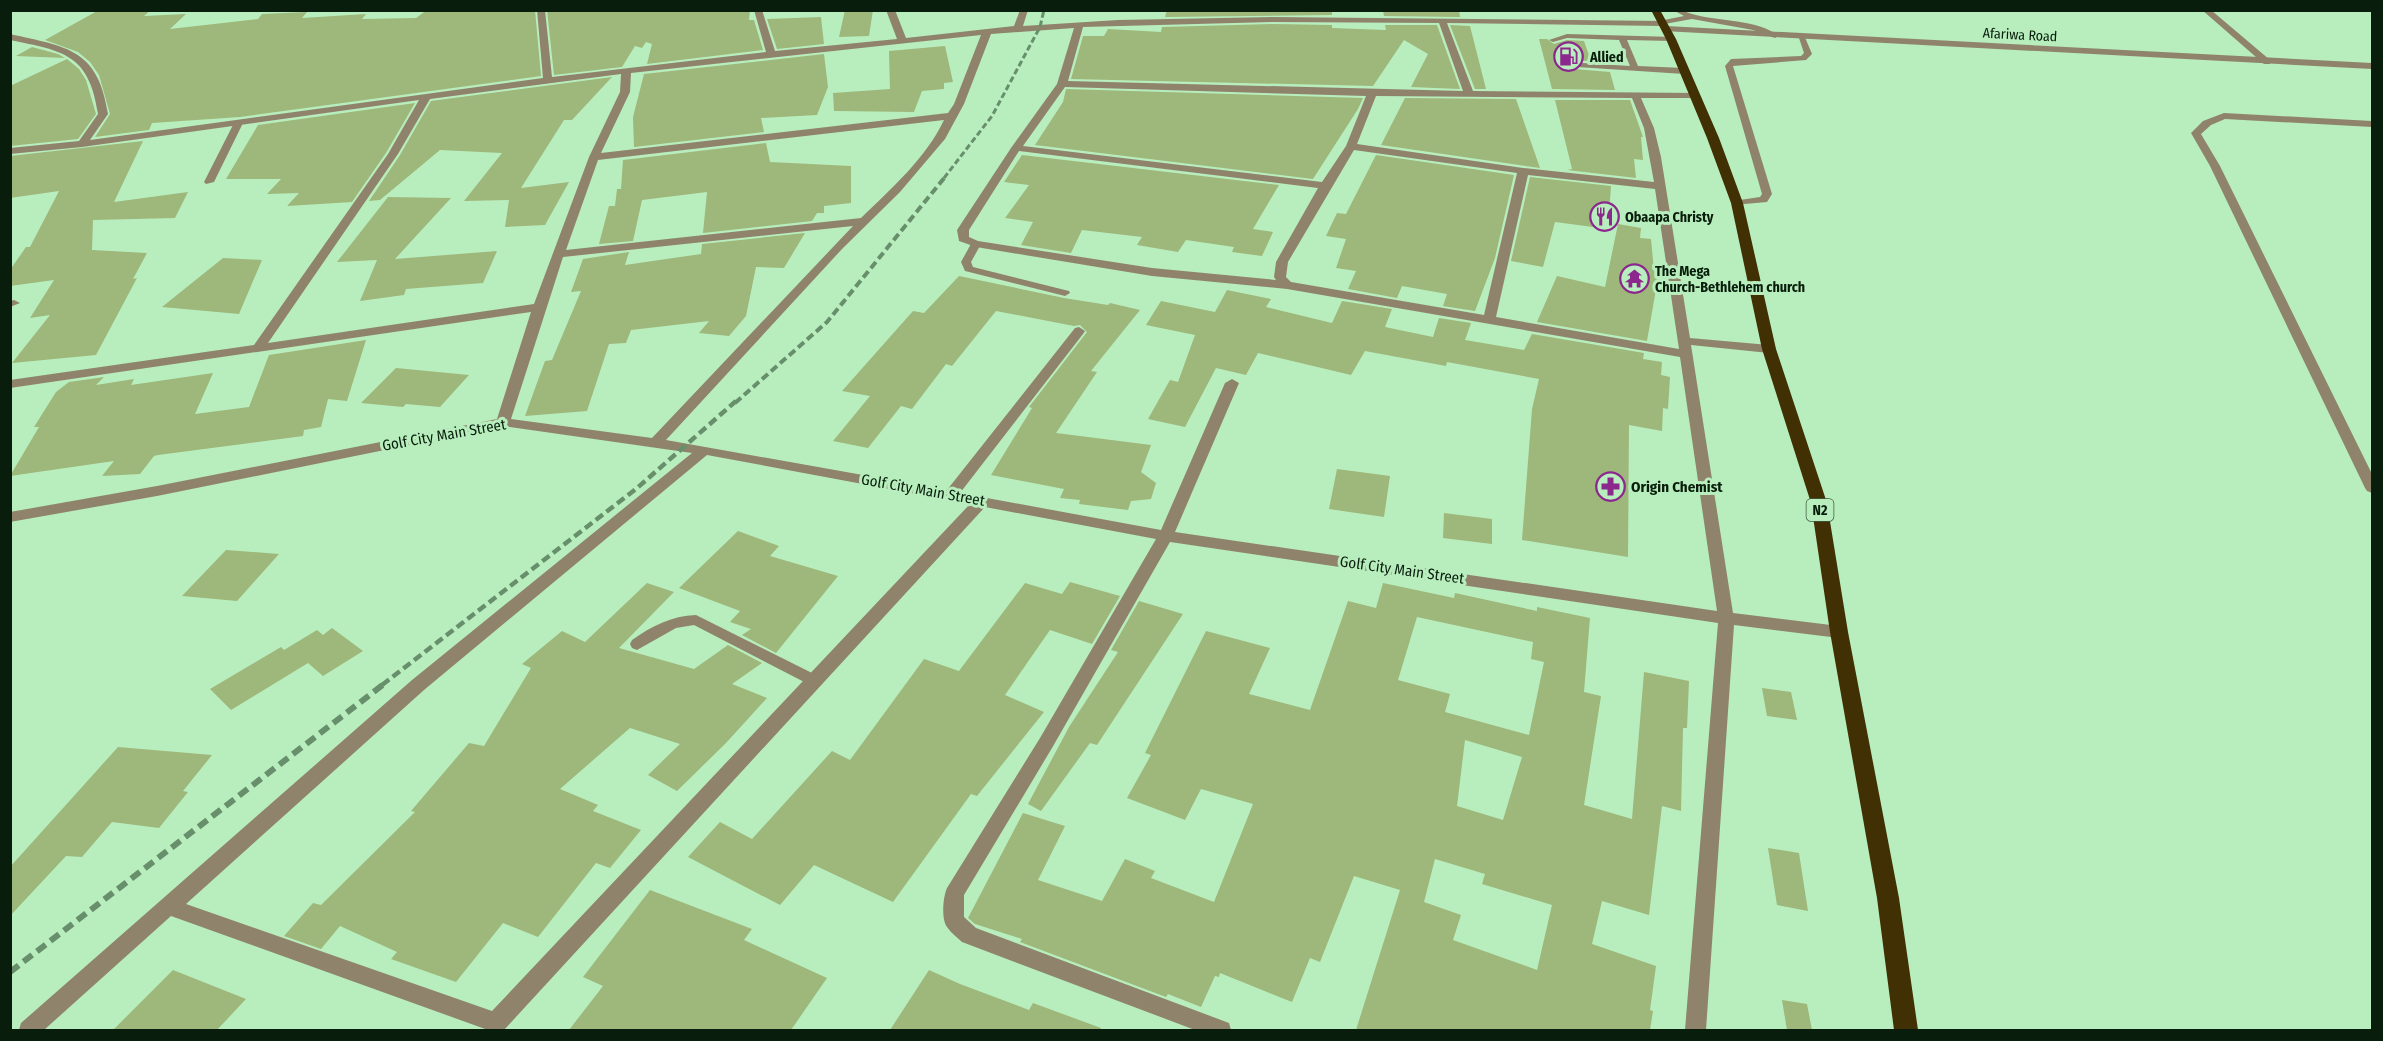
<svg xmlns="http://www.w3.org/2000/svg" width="2383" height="1041" viewBox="0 0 2383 1041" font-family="'Fira Sans Condensed',sans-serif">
  <rect width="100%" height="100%" fill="#b8eebd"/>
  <path fill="#9eb77b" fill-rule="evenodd" d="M99,10H151L144,16L186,14L170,29L258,19L262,14L307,12L302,18L366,14L362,19L416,18L427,10H535L541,76L240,117L152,123L149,130L95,137L110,114L99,75L90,62L78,52L45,40Z
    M547,10H750L749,20H754L763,50L647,64L652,44L646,42L642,48L635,46L622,67L554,75Z
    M845,10H873L869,36L839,37Z
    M1167,10H1332V15L1165,17Z
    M1383,10H1459L1460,17L1384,16Z
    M821,17L824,44L777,49L767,19Z
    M1273,24L1332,25V28L1386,30L1385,25H1437L1460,89L1411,87L1428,54L1404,40L1373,86L1071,79L1083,36H1104L1108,29L1161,32L1162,27Z
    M1450,25L1470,26L1486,89H1475Z
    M1539,39H1547L1554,44L1567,40L1584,41L1591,61L1568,60L1563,54H1555L1553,56L1554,62L1562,68L1610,72L1615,90L1552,89Z
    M945,46L953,82L944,83V89L922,91L914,112L834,111L833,93L890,89L889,51Z
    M32,47L58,54L65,58L16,56Z
    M824,54L828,87L817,115L761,118L764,132L634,147L633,117L644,74Z
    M67,59L79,69L86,80L96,114L78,139L10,146V86Z
    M612,77L572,120H564L521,188L569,182L545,225L505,227L509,200L464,201L502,153L440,150L380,200L369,201L400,155L431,101Z
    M1066,89L1363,98L1358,109L1313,179L1035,145L1063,102Z
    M1405,98L1516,99L1540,168L1381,145Z
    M1555,100H1630L1643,137H1641L1643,160L1634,159L1636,178L1567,170L1572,169Z
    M415,103L386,153L352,202L287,206L299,193L267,194L281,179H226L258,125Z
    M143,141L114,202L188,192L175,218L93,220L92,250L147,253L133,279L137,278L96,355L12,363L50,315L30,318L54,280L10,286V270L26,247H30L59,191L10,198V156Z
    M766,143L770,162L851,166V203L824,206V213H817L812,221L703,233L707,192L642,200L633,241L599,244L609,206H615L617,189H621L623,160Z
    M1022,155L1279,185L1253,229L1273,232L1262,256L1232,252L1234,247L1186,240L1178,252L1137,245L1142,237L1082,230L1071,253L1021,245L1033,222L1005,218L1029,185L1004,182Z
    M1376,155L1514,175L1495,258L1475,311L1443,306L1447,294L1402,286L1397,298L1348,289L1356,271L1336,268L1346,239L1326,236L1337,213L1346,214Z
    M1530,177L1611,186L1608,229L1555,222L1543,267L1511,261Z
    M388,197L451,198L395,259L497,251L483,283L406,289L404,295L360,301L377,260L337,262Z
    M1618,224L1641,228L1640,238L1651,239L1654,271L1659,272L1647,341L1537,322L1557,276L1605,287Z
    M805,233L784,268L756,267L746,316L729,336L699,333L709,321L631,330L626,343L609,344L587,411L525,416L545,361L552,360L581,291L571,292L583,259L629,252L625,265L701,254L702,244Z
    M223,258L262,260L239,314L162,307Z
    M959,276L1064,298L1108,305L1110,303L1140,310L1091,371L1097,372L1056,433L1151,445L1141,472L1156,483L1151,499L1131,501L1128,510L1079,504L1080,500L1060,498L1064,489L991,475L1032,408L1029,407L1087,332L1080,325L1074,326L996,311L952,366L946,364L912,409L901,406L868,448L833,441L870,396L842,391L913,311L924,313Z
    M1227,290L1271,299L1266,307L1332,323L1342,301L1392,309L1385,327L1433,337L1439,318L1471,323L1465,340L1524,350L1532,334L1644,353L1643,359L1662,362L1661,375L1670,377L1668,409L1663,408L1662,431L1629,425L1628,557L1522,540L1532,409L1539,379L1447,362L1446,366L1365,351L1351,375L1258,353L1246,375L1216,368L1185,427L1148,419L1170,380L1178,382L1195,335L1146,325L1161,301L1215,312Z
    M366,340L347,401L328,399L321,427L304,430L303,436L158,455L154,456L140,474L102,476L114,461L10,476L39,427H34L56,392L69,382L104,377L96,385L134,379L131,385L213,373L195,414L249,407L269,355Z
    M396,368L469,375L440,407L406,404L403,407L361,403Z
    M1337,469L1390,476L1384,517L1329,509Z
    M1444,513L1492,519V544L1443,538Z
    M738,531L779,546L770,556L838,576L776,653L742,635L751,629L730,622L740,611L679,588Z
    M226,550L279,554L237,601L182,596Z
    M1070,582L1120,596L1092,644L1050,630L1005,695L1044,712L977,796L971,794L893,902L814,865L780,905L688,857L720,822L752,839L832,751L850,760L924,659L959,671L1025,583L1062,594Z
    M647,583L674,592L619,648L694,669L728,645L762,663L732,684L767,698L726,743L677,791L648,775L680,744L630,728L560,789L598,805L593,811L641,830L610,868L596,863L538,937L503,923L456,982L391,959L397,952L340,926L321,949L284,936L313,903L321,905L415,812L411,811L469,743L484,746L531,668L522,664L562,631L585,642Z
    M1383,583L1454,598L1455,593L1537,611V607L1590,618L1584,692L1601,696L1584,805L1632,819L1644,672L1689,681L1687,728H1683L1681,811L1662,806L1649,915L1602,901L1592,944L1656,966L1650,1010L1653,1011L1650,1030H1356L1400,890L1354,876L1320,962L1310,958L1292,1002L1220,973L1219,977L1215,976L1201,1007L1168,994L1166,997L1020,942L1022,939L975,924L968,918L1023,813L1065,826L1038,880L1102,901L1125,859L1155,871L1151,878L1214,902L1253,804L1201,789L1185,820L1127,798L1151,755L1145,753L1206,631L1270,648L1249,694L1310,710L1348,601L1376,608ZM1417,617L1533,642L1531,659L1544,662L1529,735L1445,712L1450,694L1398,680ZM1465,740L1522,757L1503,820L1457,806ZM1435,859L1485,874L1482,884L1552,905L1537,970L1453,940L1461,915L1424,902Z
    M1139,601L1183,614L1097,745L1090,743L1041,811L1028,804L1069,727L1118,652L1111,650Z
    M332,628L363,651L323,676L308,663L231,710L210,689L281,647L284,650L317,630L323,635Z
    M1762,688L1791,692L1797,720L1767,716Z
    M118,747L212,755L183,791L188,792L159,828L112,822L82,857L66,856L10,916V867Z
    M1768,848L1799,853L1808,911L1777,905Z
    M650,890L752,929L744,940L827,978L791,1030H569L603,986L583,977Z
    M173,970L246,999L217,1030H113Z
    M929,970L960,984L1029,1010L1033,1003L1101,1028L1100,1030H890Z
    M1782,1000L1807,1004L1812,1030H1787Z"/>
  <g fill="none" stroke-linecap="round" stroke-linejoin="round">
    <path fill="#8f846b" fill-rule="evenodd" d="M1673,10C1683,10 1688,13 1696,15C1723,22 1756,19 1779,36L1775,38L1753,30L1692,19L1659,25V21L1684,16Z
      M2202,10H2211L2270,60V64H2264Z
      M1567,34L1674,37V41H1671L1627,40L1638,66L1684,68L1688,71L1684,74L1562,66L1555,60V56H1561L1567,62L1630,66L1619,40L1567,38L1553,42L1549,40Z
      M1798,35H1804L1812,54L1806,60L1733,66L1772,194L1767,202L1733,205V201L1760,197L1762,194L1725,66L1731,59L1801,56L1804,53Z
      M235,121L243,123L214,182L206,184L204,182Z
      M976,241L981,244L971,262L973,267L1069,291L1070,293L1065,296L965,271L961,262L972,242Z
      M14,300L20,303L10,307V301Z
      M696,615L820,677L823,681L820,685L815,687L810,685L694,625L676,628L637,650L632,648L630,644L632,640C652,626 671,616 696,615Z"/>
    <path fill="#8f846b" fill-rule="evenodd" d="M537,10H545L552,77L766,52L754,10H762L775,51L897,39L886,10H895L906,38L1014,26L1020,10H1028L1023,26L1118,20L1273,17L1665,21V25L1662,26L1447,23L1473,91L1697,93V97L1694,98H1641L1654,128L1661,157L1690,338L1769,345L1775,349L1769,353L1691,345L1733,613L1839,626L1845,628L1847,632L1845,636L1839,638L1734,625L1706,1030H1685L1718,623L1170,542L1052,748L964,895V917L976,928L1229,1023L1231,1030H1195L962,942C957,937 951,933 947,927C941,919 943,897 947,888L1040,738L1156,539L985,507L504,1030H488L171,916L44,1030H19L21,1023L412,680L692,453L503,426L157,496L10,522V512L157,486L497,419L531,312L10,388V380L254,345L388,154L419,100L82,147L10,154V148L79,141L98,114C89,54 64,51 10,40V34C68,47 98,49 108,114L90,140L543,78ZM1273,22L1439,23L1463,91L1068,81L1083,27ZM1074,28L1057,84L1011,148L957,230L959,241L976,247L1152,276L1287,289L1680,357L1717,611L1175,532L1239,383L1232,379L1225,383L1161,530L960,493L1083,334L1085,331L1079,327L1075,328L947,490L666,440L842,249L900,192L945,139L964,104L991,34ZM981,35L954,104L948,113L601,153L630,92L631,73ZM621,74L620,92L589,157L534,304L268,343L398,154L430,99ZM1065,87L1366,96L1346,146L1322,182L1023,146ZM1376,96L1632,98L1644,128L1654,182L1523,168L1357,144ZM944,120C926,158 891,189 861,218L566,250L598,160ZM1354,150L1517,173L1484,315L1291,282L1286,277L1288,262ZM1019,151L1318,188L1276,262L1274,277L1276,280L1152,268L978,241L969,237V230ZM1528,175L1655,189L1679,349L1496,317ZM853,226L652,438L511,419L563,257ZM707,455L970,504L492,1011L186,904L424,690Z
      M1666,26L2372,63V69L1663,31V27Z
      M2224,113L2372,121V127L2225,119L2211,125L2201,134L2220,166L2372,474V493L2367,491L2365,488L2210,166L2191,133L2203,121Z"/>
    <path fill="#403003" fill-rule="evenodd" d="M1651,10H1660L1676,39L1719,138L1743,203L1776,349L1827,503L1848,632L1899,898L1918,1030H1894L1877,898L1830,632L1811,503L1762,349L1731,203L1707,138L1666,39Z"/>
    <path stroke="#688f6c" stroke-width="3" stroke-dasharray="6 3" stroke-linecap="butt" d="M944,178L992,116L1040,27L1044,10"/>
    <path stroke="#688f6c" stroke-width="4" stroke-dasharray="8 4" stroke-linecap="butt" d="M735,403L827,322L945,177"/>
    <path stroke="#688f6c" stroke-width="4.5" stroke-dasharray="9 4.5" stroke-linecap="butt" d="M382,685L636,489L736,401"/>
    <path stroke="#688f6c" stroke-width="6" stroke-dasharray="11 6" stroke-linecap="butt" d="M10,972L384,684"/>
  </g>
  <defs>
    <symbol id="fuel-ring" viewBox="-11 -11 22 22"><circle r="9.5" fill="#b8eebd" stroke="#8c278e" stroke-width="1.5"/><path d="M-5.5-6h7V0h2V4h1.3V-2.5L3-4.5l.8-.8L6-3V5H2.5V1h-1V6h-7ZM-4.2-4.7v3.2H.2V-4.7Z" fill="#8c278e"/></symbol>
    <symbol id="restaurant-ring" viewBox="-11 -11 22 22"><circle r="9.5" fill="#b8eebd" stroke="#8c278e" stroke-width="1.5"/><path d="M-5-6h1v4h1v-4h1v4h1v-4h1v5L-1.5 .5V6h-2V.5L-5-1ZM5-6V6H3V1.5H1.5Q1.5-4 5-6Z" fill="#8c278e"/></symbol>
    <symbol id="temple-ring" viewBox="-11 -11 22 22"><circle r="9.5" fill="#b8eebd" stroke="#8c278e" stroke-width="1.5"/><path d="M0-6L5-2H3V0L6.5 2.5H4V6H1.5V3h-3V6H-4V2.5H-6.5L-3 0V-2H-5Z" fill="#8c278e"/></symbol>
    <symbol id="pharmacy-ring" viewBox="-11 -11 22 22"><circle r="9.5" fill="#b8eebd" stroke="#8c278e" stroke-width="1.5"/><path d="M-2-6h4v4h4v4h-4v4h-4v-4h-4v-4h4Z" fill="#8c278e"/></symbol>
  </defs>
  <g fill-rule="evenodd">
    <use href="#fuel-ring" x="1552" y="40" width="33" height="33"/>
    <use href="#restaurant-ring" x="1588" y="200" width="33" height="33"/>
    <use href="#temple-ring" x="1618" y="262" width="33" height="33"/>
    <use href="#pharmacy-ring" x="1594" y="470" width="33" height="33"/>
  </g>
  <g text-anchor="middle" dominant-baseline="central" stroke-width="6" stroke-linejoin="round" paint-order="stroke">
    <g font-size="14" fill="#081d0b" stroke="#b8eebd">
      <text transform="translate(2020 35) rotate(3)">Afariwa Road</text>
    </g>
    <g font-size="14" font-weight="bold" fill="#081d0b" stroke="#b8eebd" text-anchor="start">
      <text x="1590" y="57">Allied</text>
      <text x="1625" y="217">Obaapa Christy</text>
      <text x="1655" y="271">The Mega<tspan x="1655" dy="16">Church-Bethlehem church</tspan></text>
    </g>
    <rect fill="#b8eebd" stroke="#3d5c40" stroke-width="1.5" x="1806.5" y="499" width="27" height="22" rx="4.5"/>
    <g font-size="14" font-weight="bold" fill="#081d0b">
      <text x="1820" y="510">N2</text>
    </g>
    <g font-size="15" fill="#081d0b" stroke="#b8eebd">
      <text transform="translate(444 435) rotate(-10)">Golf City Main Street</text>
      <text transform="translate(923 490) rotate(10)">Golf City Main Street</text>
      <text transform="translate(1402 570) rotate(8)">Golf City Main Street</text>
    </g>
    <g font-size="15" font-weight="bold" fill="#081d0b" stroke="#b8eebd" text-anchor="start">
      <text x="1631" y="487">Origin Chemist</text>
    </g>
  </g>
  <rect width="2383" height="1041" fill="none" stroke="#081d0b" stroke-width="24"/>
</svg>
